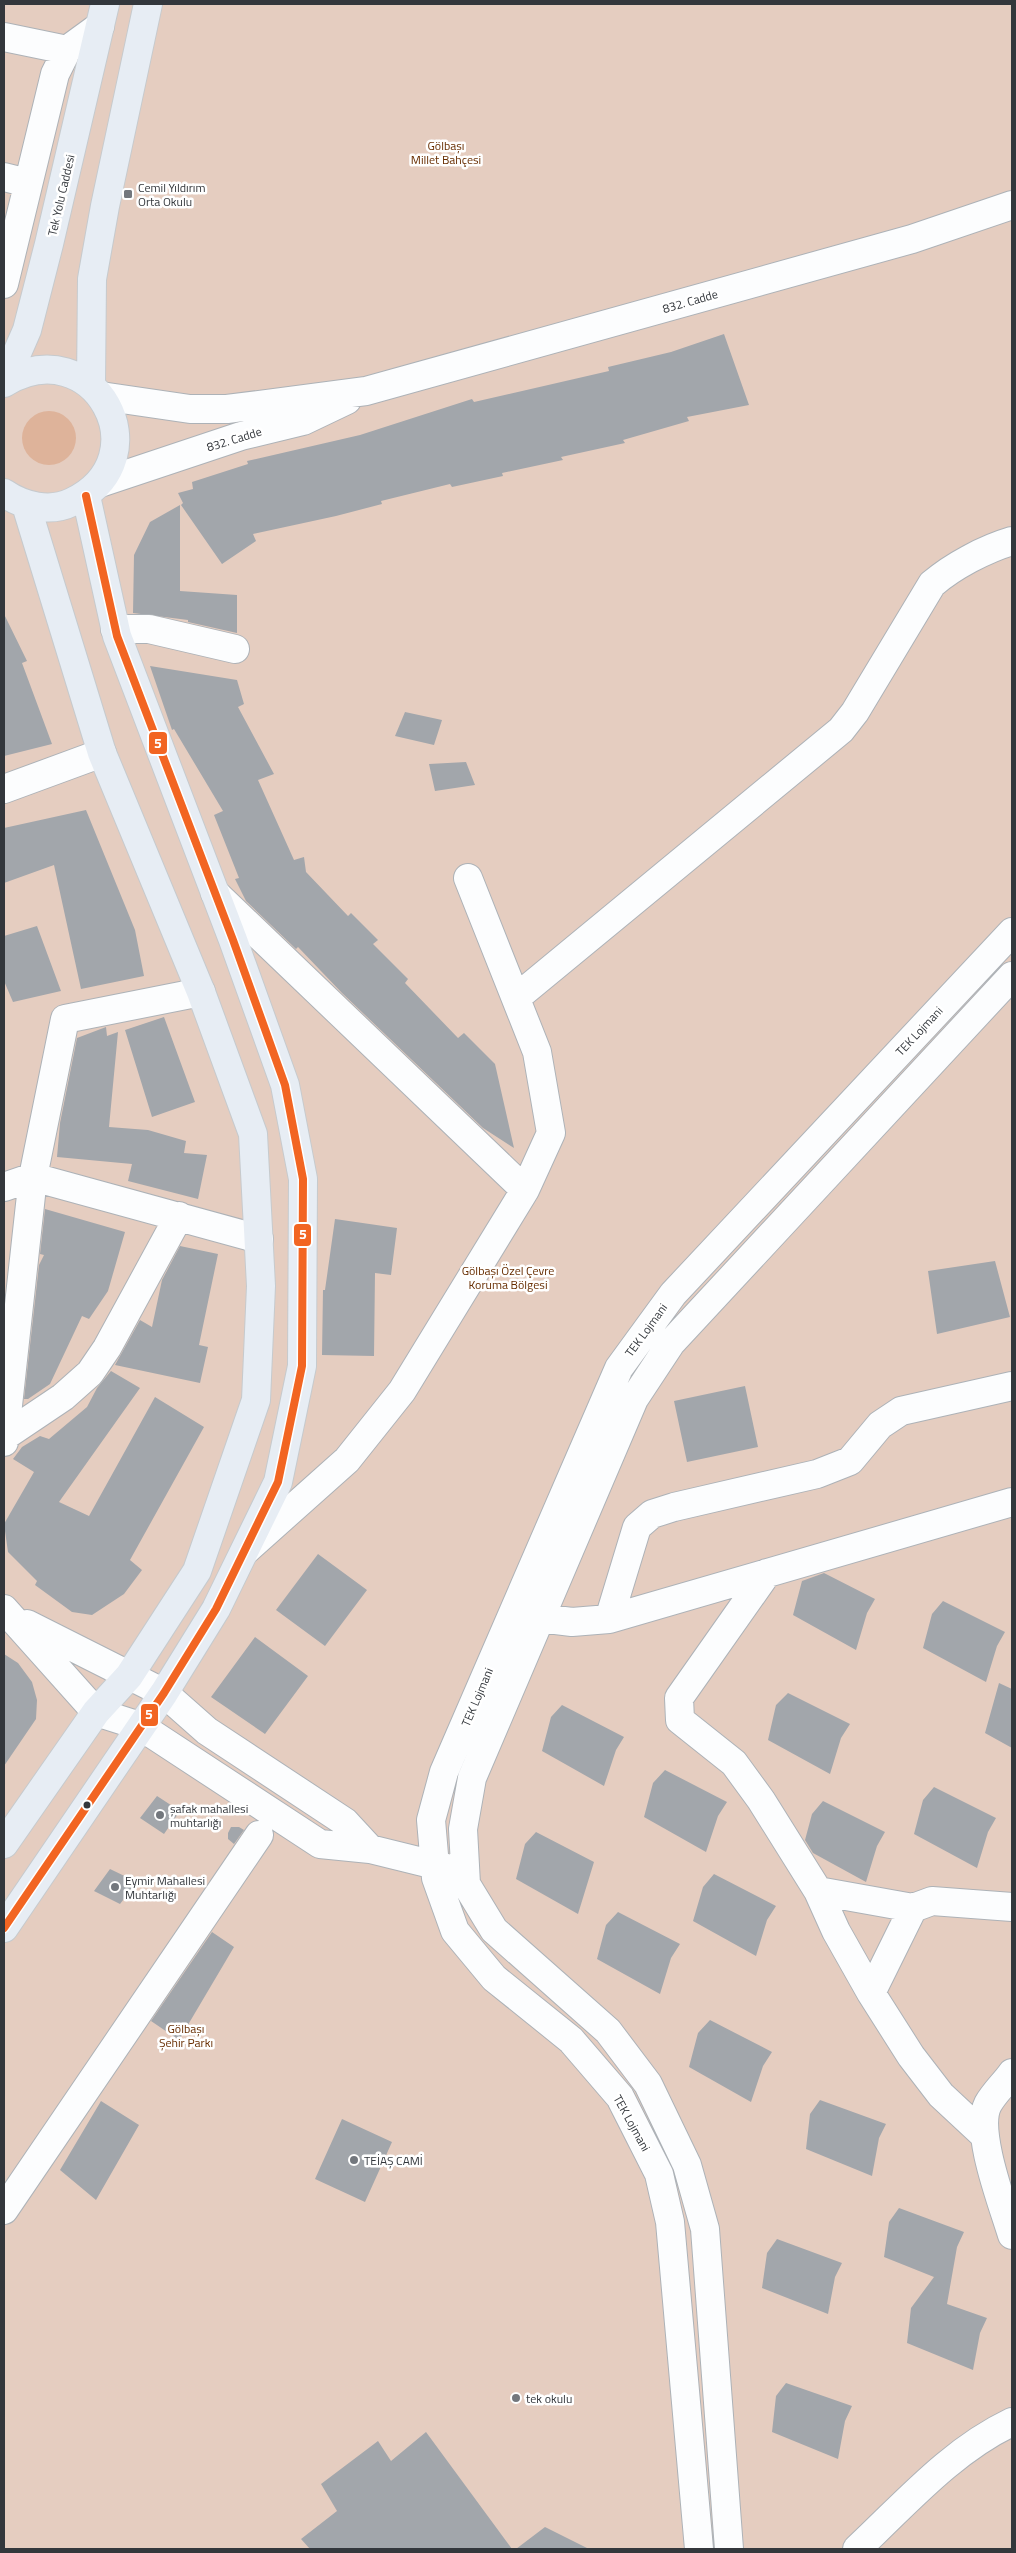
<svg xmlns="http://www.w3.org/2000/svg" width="1016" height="2553" viewBox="0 0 1016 2553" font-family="'Titillium Web',sans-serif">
  <rect width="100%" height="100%" fill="#e9eff6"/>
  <path fill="#e5cdc0" d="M4,4H1012V2549H4Z"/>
  <path fill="#deb39a" d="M22 438a27 27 0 1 1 54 0a27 27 0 1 1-54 0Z"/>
  <path fill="#a2a6ab" d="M724,334L749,405L687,417L689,421L623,440L625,443L561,457L563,460L502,473L503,476L452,487L450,484L381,501L382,504L336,516L253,534L256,541L222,564L181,505L183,503L178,493L193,489L192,482L248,464L247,461L360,435L472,399L474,402L609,371L608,367L671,352Z
    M180,505V591L237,595V633L188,622V620L133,613L134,555L150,522Z
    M4,614L27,661L22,663L52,744L4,756Z
    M150,666L237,680L244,704L238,707L274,774L258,780L294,860L304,857L306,872L348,916L351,913L378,940L373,944L408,979L405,983L458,1038L464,1033L495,1064L514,1148L483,1128L342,993L298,947L296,949L246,901L235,879L239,878L214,815L223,811L174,729L172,730Z
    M405,712L442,720L434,745L395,736Z
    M466,762L475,785L435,791L429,764Z
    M86,810L135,930L144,976L81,989L54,865L4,883V828Z
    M37,926L61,991L13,1002L4,981V936Z
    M164,1017L195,1102L152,1117L125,1030Z
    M106,1027L107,1036L118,1032L109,1127L148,1130L186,1141L184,1153L207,1155L198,1199L128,1181L132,1164L57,1157L60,1123L77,1038Z
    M45,1209L125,1232L108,1291L89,1319L82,1316L50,1384L28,1399H24L39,1265L44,1255L40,1254Z
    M335,1219L397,1228L391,1275L375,1273L374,1356L322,1355L323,1290H325Z
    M180,1246L218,1254L199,1345L208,1347L200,1383L115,1365L140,1320L152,1327L162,1280Z
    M995,1261L1010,1317L937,1334L928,1271Z
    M111,1371L140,1388L59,1502L89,1516L155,1397L204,1427L130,1560L142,1570L124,1594L92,1615L72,1612L35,1585L37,1581L8,1552L4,1524L34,1472L13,1459L22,1447L40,1436L49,1439L87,1407L97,1388Z
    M745,1386L758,1447L687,1462L674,1401Z
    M318,1554L367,1590L325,1646L276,1610Z
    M824,1573L875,1599L867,1613L856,1650L793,1615L802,1581Z
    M943,1601L1005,1632L997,1646L986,1682L923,1648L932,1614Z
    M255,1637L308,1676L265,1734L211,1697Z
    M4,1654L18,1663L32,1682L37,1700L36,1719L4,1766Z
    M999,1683L1012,1689V1748L985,1733Z
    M788,1693L850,1724L841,1738L830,1774L768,1740L776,1705Z
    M562,1705L624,1737L616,1750L604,1786L542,1751L551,1717Z
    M665,1770L727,1802L718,1816L706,1852L644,1817L653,1783Z
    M934,1787L996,1818L988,1832L977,1868L914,1834L923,1800Z
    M157,1796L180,1811L164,1834L140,1818Z
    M823,1801L885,1832L877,1846L866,1882L813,1853L805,1840L812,1814Z
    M231,1827H239L244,1830L234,1844L228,1839V1833Z
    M536,1832L594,1862L578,1914L516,1879L525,1844Z
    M110,1869L137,1882L120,1904L94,1891Z
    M714,1874L776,1906L767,1920L756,1956L693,1921L703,1887Z
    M618,1912L680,1944L671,1958L660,1994L597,1959L606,1925Z
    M212,1932L234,1947L179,2040L151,2021Z
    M710,2020L772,2052L763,2066L751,2102L689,2067L698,2033Z
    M820,2100L886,2124L879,2138L872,2176L806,2149L810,2114Z
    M101,2101L139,2125L96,2200L60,2170Z
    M342,2119L392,2142L365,2202L315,2179Z
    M899,2208L964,2232L957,2247L947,2304L987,2318L980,2333L973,2370L907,2343L911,2308L934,2277L884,2257L889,2222Z
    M777,2239L842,2263L835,2277L828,2314L762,2288L767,2253Z
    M786,2383L852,2406L845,2421L838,2459L772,2432L776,2396Z
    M426,2432L512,2549H310L301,2539L337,2511L321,2484L378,2441L391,2461Z
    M545,2527L589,2549H516Z"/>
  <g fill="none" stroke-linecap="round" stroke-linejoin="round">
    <defs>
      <path id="minor" d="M4,37L67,50
        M4,177L28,183
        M4,284L55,74L67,50L100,26
        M101,396L190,409H227L366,391L912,239L1012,205
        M100,483L241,436L303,421L347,400
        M115,629H149L235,649
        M4,789L102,753
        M468,878L537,1052L551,1133L525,1190
        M215,893L525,1190L402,1391L347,1460L245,1551
        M516,998L841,730L855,712L932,584C953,566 985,549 1012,541
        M4,1187L33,1177L259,1239
        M5,1436L63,1397L90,1373L107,1348L179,1216
        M4,1442L33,1177L65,1019L201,992
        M767,1573L679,1698L680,1720L734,1763L761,1800L818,1891
        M4,1609L96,1712L140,1726L320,1844L370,1849L451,1869
        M523,1616L572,1622L609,1619L1012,1502
        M609,1619L637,1527L652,1514L674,1507L817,1474L850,1461L880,1425L901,1411L1012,1386
        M27,1624L164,1693L207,1731L345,1822L370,1849
        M871,1993L836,1931L818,1891L913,1908
        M1012,2073C1005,2083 994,2093 988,2104C974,2131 1003,2205 1012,2235
        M985,2136L941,2095L911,2056L871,1993L913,1908L932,1901L1012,1907
        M4,2210L259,1835
        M699,2549L670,2222L659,2174L620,2097L571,2040L494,1978L455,1931L436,1878L431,1820L444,1772L619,1368L673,1294L1012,932
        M729,2549L705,2229L687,2165L648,2084L608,2031L494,1930L466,1884L463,1829L472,1778L634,1399L671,1343L1012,976
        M857,2549C906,2503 951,2451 1012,2422"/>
      <path id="major" d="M4,383L27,330L49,244L105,4
        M4,383C94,328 164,458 72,502C50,513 23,506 4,493
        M91,385L92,279L105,206L148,4
        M4,1844L96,1712L129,1676L197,1571L256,1400L261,1286L253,1134L201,992L102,753L26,505
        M4,1928L164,1693L216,1609L278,1482L302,1366L303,1179L285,1085L233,940L117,636L86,496"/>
    </defs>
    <use href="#minor" stroke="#adb2b7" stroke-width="30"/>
    <use href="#major" stroke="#c6cacd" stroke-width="30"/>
    <use href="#minor" stroke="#fcfdfe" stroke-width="28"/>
    <use href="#major" stroke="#e7edf4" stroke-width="28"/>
    <defs>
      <path id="bus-1" d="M4,1928L164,1693L216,1609L278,1482L302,1366L303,1179L285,1085L233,940L117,636L86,496"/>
    </defs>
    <use href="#bus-1" stroke="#fff" stroke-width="11"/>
    <use href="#bus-1" stroke="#f26522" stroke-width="8"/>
  </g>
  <g fill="#73777d" stroke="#fff" stroke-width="2">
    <rect x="123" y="189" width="10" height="10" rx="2.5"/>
    <circle cx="160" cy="1815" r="5"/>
    <circle cx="115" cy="1887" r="5"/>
    <circle cx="354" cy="2160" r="5"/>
    <circle cx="516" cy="2398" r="5"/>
  </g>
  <circle fill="#33373c" stroke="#fff" stroke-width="2" cx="87" cy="1805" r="4.5"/>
  <g text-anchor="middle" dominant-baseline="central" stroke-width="5" stroke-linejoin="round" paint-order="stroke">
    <g font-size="12" fill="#672d00" stroke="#fff">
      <text x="446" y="145">Gölbaşı<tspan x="446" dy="14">Millet Bahçesi</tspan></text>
      <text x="508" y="1270">Gölbaşı Özel Çevre<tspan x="508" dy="14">Koruma Bölgesi</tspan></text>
      <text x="186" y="2028">Gölbaşı<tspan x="186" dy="14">Şehir Parkı</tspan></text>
    </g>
    <g font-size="12" fill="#33373c" stroke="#fff" text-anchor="start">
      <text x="138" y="187">Cemil Yıldırım<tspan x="138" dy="14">Orta Okulu</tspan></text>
      <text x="170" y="1808">şafak mahallesi<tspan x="170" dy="14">muhtarlığı</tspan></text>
      <text x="125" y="1880">Eymir Mahallesi<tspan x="125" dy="14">Muhtarlığı</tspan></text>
      <text x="364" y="2160">TEİAŞ CAMİ</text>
      <text x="526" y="2398">tek okulu</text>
    </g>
    <g font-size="12" fill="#33373c" stroke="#fff">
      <text transform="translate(61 195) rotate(-77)">Tek Yolu Caddesi</text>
      <text transform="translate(690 301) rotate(-16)">832. Cadde</text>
      <text transform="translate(234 439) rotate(-17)">832. Cadde</text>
      <text transform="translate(919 1031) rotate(-47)">TEK Lojmani</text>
      <text transform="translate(646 1330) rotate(-54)">TEK Lojmani</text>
      <text transform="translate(477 1697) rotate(-67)">TEK Lojmani</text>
      <text transform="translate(632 2123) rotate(61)">TEK Lojmani</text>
    </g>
  </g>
  <g stroke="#fff" stroke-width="2">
    <rect x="148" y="731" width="20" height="24" rx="5" fill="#f26522"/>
    <rect x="293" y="1223" width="19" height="24" rx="5" fill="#f26522"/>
    <rect x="140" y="1703" width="19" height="24" rx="5" fill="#f26522"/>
  </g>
  <g font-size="14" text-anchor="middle" font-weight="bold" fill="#fff">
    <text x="158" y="748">5</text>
    <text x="303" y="1239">5</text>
    <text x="149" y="1719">5</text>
  </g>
  <rect width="1016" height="2553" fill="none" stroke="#33373c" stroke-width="10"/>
</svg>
